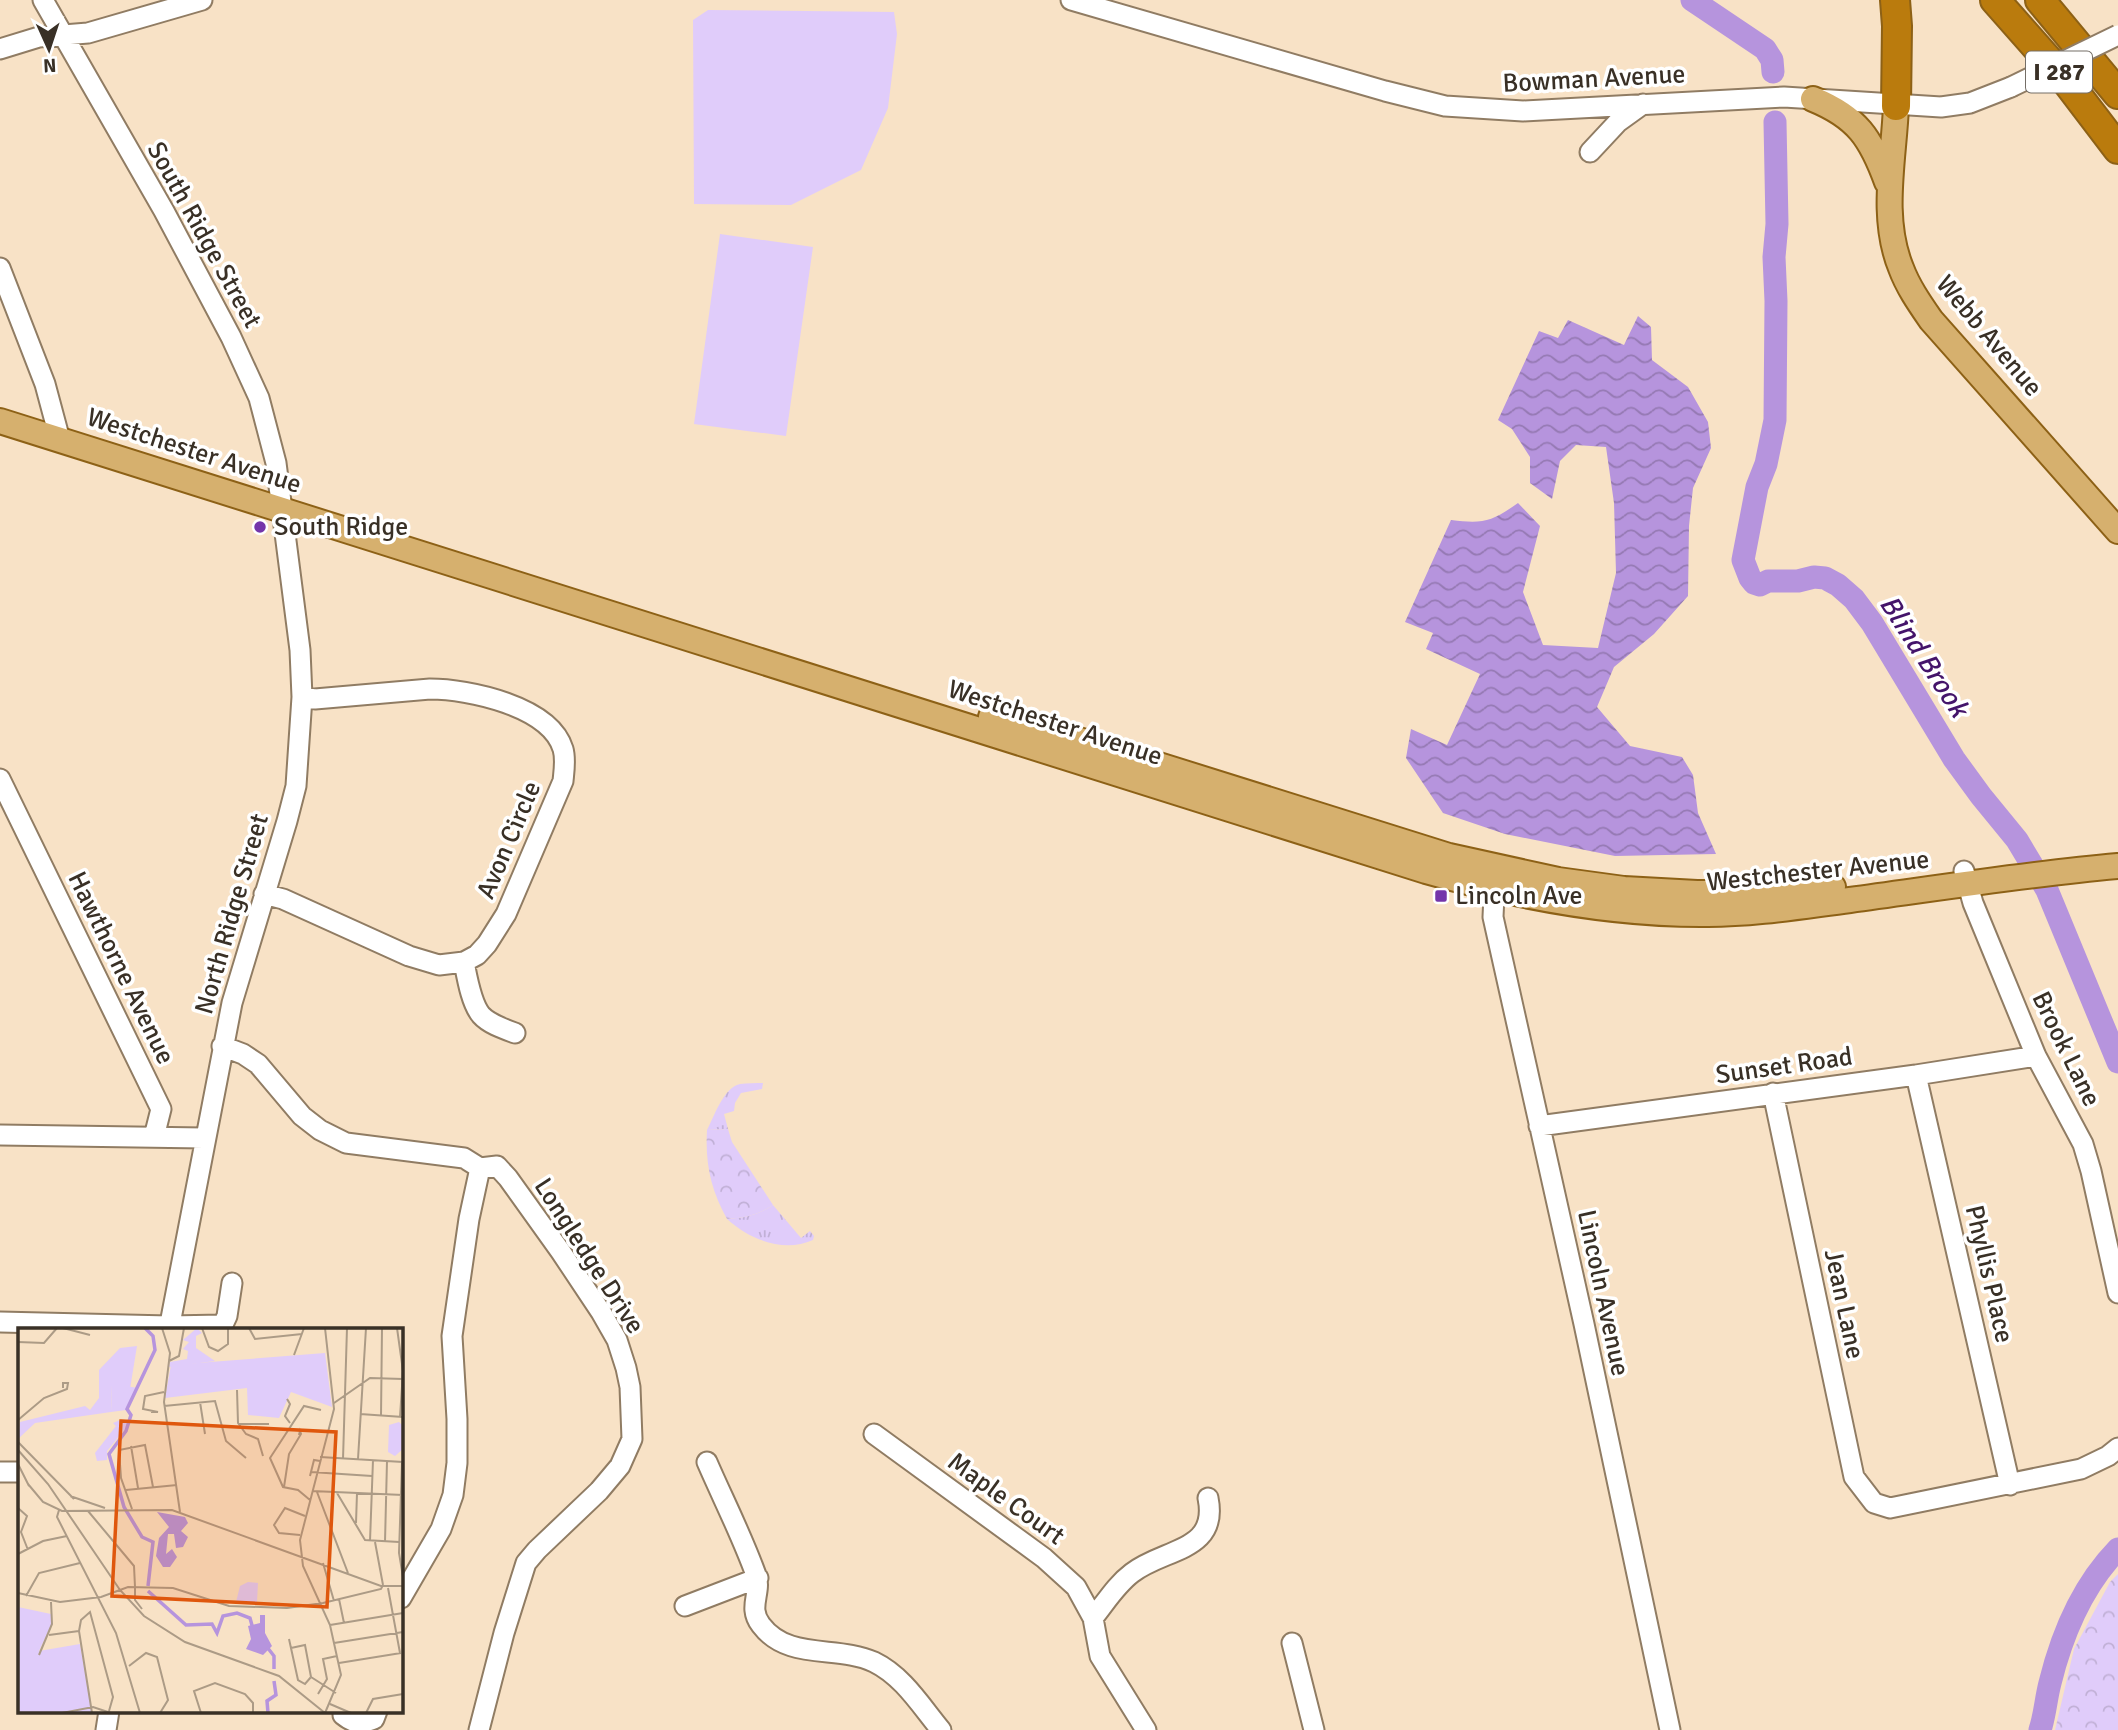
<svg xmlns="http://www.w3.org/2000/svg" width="2118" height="1730" viewBox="0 0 2118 1730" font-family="Signika,sans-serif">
  <defs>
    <pattern id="grass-tufts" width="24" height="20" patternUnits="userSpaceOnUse" patternTransform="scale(1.75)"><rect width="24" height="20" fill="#e0ccfa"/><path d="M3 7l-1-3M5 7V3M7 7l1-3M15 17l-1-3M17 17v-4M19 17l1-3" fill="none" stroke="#c1b0d6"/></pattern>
    <pattern id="forest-crowns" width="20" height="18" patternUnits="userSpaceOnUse" patternTransform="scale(1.75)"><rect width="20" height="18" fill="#e0ccfa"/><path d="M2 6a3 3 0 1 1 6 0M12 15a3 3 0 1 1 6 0" fill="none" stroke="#c1b0d6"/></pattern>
    <pattern id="water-waves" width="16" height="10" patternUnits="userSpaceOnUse" patternTransform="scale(1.75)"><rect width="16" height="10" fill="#b694dd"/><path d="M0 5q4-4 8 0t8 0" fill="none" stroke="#9579b3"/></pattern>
  </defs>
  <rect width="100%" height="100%" fill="#f8e2c6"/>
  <path fill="url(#grass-tufts)" d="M763,1083L762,1089L741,1093L735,1103L734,1111L724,1114L728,1129L707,1130C714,1117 723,1088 740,1084C747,1083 756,1083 763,1083Z
    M773,1205L801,1238L810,1231L814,1236L813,1240C784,1253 750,1240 727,1219C745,1218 758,1215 773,1205Z"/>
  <path fill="url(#forest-crowns)" d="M728,1129L732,1142L773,1205C758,1215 745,1218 727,1219C711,1190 705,1164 707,1130Z
    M2118,1574V1730H2055L2074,1649L2110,1582Z"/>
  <path fill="#e0ccfa" d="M708,10L894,12L897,34L888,108L861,170L791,205L694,204L693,20Z
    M720,234L813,247L786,436L694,424Z"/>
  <path fill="url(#water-waves)" d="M1638,316L1651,327L1652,360L1688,387L1708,422L1711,448L1693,488L1689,526L1688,596L1654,634L1614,667L1597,707L1630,746L1682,757L1693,775L1698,813L1716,854L1615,856L1505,834L1443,813L1406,758L1411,729L1447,745L1480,674L1426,649L1433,633L1405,622L1451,520C1483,524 1491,522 1518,503L1540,526L1523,592L1543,645L1598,648L1616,573L1614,503L1606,447L1576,445L1560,461L1552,499L1530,483V457L1512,429L1498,420L1539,331L1558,338L1568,320L1624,345Z"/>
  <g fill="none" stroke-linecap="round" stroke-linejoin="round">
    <path stroke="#b694dd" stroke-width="23" d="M1692,0L1765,49L1772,60L1773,72
      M1775,122L1777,224L1774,257L1776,301L1775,420L1766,464L1757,487L1743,560L1750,578L1754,583L1760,585L1768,581H1798L1814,577L1825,578L1838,585L1854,599L1872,623L1954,759L1981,796L2017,840L2047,890L2118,1062
      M2040,1730C2045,1715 2046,1698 2050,1683C2062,1634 2083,1585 2118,1549"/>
    <defs>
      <path id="minor" d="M43,0L164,211L231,337L259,398L276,463L300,650L302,697L296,786L287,821L232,1003L169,1329
        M1071,0L1385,91L1445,106L1523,111L1784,97L1941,107L1970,103L2011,87
        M0,49L39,37L88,33L202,0
        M1590,152L1618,122L1643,104
        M0,268L45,384L60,440
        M0,779L161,1109L154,1137
        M1964,871L1973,903L2036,1056L2083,1144L2091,1171L2118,1293
        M1495,874L1493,917L1584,1324L1670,1730
        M264,894L283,899L409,956L439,965L464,962L477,955L487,944L506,914L563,781C564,771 566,759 563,749C550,706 468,689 430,689L315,699L302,697
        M464,962C467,977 471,1003 481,1015C489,1024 504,1029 515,1033
        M222,1046L243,1054L258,1064L302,1116L320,1130L346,1143L464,1158L480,1168L497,1166L508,1178L561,1252L601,1312L617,1340L626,1368L630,1387L632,1439L620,1466L599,1491L537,1550L526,1563L504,1633L479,1730
        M1916,1075L2010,1485
        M1773,1093L1854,1477L1874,1503L1890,1508L2081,1469L2108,1456L2118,1448
        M1539,1126L1916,1075L2036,1056
        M0,1135L204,1138
        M0,1322L169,1326L222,1325
        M221,1329L227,1316L232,1283
        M874,1434L1044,1558L1076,1587L1093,1618L1100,1656L1146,1730
        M707,1462C723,1499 742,1536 756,1575C762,1593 747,1607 761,1625C788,1661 837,1645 874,1662C903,1676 921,1706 941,1730
        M0,1472H19
        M401,1598L441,1529L453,1495L457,1463V1419L452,1336L469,1219L480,1168
        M685,1606L758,1578
        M1093,1618C1106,1602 1116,1585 1132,1573C1164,1548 1219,1552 1208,1498
        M1292,1643L1314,1730
        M343,1711V1715C354,1724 361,1724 374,1719L377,1711
        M106,1730L109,1711"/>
      <path id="major" d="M1813,99C1857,117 1871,138 1887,182
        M1896,106C1894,159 1880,217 1901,268C1908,287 1920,304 1931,320L2118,531
        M0,421L1426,871C1518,897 1612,915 1708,914C1756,914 1802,906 1850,900C1939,888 2028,874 2118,866
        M991,717L1079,740L1449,856L1558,880L1624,889L1697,893H1763L1833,887"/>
      <path id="highway" d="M1895,0L1897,26L1896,106
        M1995,0L2064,78L2118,149
        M2040,0L2118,94"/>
    </defs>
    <use href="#minor" stroke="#907c63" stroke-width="23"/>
    <use href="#major" stroke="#8d6116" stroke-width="28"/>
    <use href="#highway" stroke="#8d6116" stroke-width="32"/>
    <use href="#minor" stroke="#fff" stroke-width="19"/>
    <use href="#major" stroke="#d6b06e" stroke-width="24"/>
    <use href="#highway" stroke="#ba7b0d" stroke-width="28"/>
    <defs>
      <path id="minor-bridge" d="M2011,87L2118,35"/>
    </defs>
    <use href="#minor-bridge" stroke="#907c63" stroke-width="23" stroke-linecap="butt"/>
    <use href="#minor-bridge" stroke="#fff" stroke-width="19"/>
  </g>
  <g fill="#7435aa" stroke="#fff" stroke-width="2.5">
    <circle cx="260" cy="527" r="7"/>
    <rect x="1434" y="889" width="14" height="14" rx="3.5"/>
  </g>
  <g text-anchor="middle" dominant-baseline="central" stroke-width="7" stroke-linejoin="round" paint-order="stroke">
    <rect fill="#fff" stroke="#746e67" stroke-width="2" x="2026" y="51.5" width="66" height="41" rx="5"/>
    <g font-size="24" font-weight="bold" fill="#393026">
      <text x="2059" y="72">I 287</text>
    </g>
    <g font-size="26" fill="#393026" stroke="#fff">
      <text transform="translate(1594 79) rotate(-3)">Bowman Avenue</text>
      <text transform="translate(204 235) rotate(61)">South Ridge Street</text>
      <text transform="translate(1989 336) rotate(50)">Webb Avenue</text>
      <text transform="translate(194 451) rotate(18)">Westchester Avenue</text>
      <text transform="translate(1055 723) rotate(18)">Westchester Avenue</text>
      <text transform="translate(509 840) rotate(-67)">Avon Circle</text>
      <text transform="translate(1818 871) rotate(-6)">Westchester Avenue</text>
      <text transform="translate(232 914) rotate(-74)">North Ridge Street</text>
      <text transform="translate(121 968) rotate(64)">Hawthorne Avenue</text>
      <text transform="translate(2066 1049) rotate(64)">Brook Lane</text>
      <text transform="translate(1784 1066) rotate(-8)">Sunset Road</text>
      <text transform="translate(589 1256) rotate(57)">Longledge Drive</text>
      <text transform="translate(1989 1274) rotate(77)">Phyllis Place</text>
      <text transform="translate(1603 1293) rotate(78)">Lincoln Avenue</text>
      <text transform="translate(1844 1304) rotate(78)">Jean Lane</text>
      <text transform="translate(1006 1499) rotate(36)">Maple Court</text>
    </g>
    <g font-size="26" fill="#393026" stroke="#fff" text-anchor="start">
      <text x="274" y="527">South Ridge</text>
      <text x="1455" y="896">Lincoln Ave</text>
    </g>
    <g font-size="28" font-style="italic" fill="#44146a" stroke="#fff">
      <text transform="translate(1924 656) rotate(57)">Blind Brook</text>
    </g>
  </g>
  <g transform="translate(18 1328)">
    <rect width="385" height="385" fill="#f8e2c6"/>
    <path d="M94,56L120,60L108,82L93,84ZM0,279L33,286L34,296L21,323L62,316L74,385H0Z" fill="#e0ccfa"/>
    <path d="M179,0L184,5L178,8V20L197,33L151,39L152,34L169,31L170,23L165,21L171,14L165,12ZM119,18L112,61L102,67L94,57L93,84L17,95L0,111L2,94L67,78L72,82L81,70V42L102,20ZM102,92H110L107,101L89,123V132L79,133L77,125L98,98L95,95Z" fill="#e0ccfa"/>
    <path d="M307,25L314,79L273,64L261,90L230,87L229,60L147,70L153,37Z" fill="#e0ccfa"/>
    <path d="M381,94L385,98V121L377,128L370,124L371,97ZM230,254L240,255L239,274H218L222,258Z" fill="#e0ccfa"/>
    <path d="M139,184L167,189L170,195L163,203L170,209L165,219L158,220L156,206H150L148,226L154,221L159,229L152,239H145L138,228L141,210L151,199ZM242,287H247V305L254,318L245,327L228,321L233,311L230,298L242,295Z" fill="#b694dd"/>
    <path fill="none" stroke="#b694dd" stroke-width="3.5" d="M127,0L135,8L137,22L109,81L113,87L108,103L91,126L106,179L124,209L135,214L130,258M130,263L168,297L194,296L199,305L205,288L219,285L232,290L235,301M249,319L256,328V341M250,385L249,373L258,367L256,353"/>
    <path fill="none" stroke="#ac9b86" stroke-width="2" d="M45,0L72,7M144,0L152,25L146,74L162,184M184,0L191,19L200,23L210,16V0M231,0L237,11L284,6M307,0L316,81L282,212L285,238L312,297L323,347L307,385M379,0L385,43L382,89M0,14L26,15L39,0M276,27L286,0M151,33L161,28L166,0M219,62L220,95L228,106L240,111L245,128M182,74L187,106M271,74L269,71L272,76L267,88L272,95M316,75L352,50L385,51M146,78L197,73L208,113L228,130M133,84H140L125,81L127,68L146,64M342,86L385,89M363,88L364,0M0,92L26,70L49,61L50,55H45V60M221,96H251M0,114L56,171M113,118L120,160M0,122L30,156L102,262L126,288L167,314L261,348L307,385M302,129L385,134M325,131L329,0M340,131L348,0M384,134L381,225L385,249M0,136L11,158M293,144L354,148M292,148L296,132L302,133M10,156L25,174L44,183L154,182L363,258H385M266,159L271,126L283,106L282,103L281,107M108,162L159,157M294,163L385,167M299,164L330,245M319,165L347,212L381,214M52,168L87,180M292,172L280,162L265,159L252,130L286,78L303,82M0,180L9,188L3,204L10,222M114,181L103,150L101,122L127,117L135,159M41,182L39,189L98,305L122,385M70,183L116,238L117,259M338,195L339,165M282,207L261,205L256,197L267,180L287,188M352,213L355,132M357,214L365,257M367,214L369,133M0,226L25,213L49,208M305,235L316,273M117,259V272L124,281M370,260L382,325M0,265L42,274L83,269L110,259L155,260L211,278L269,280L305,275L363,261L365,257M8,268L21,245L62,235M321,271L326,295M312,297L385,285M31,307L61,303M271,311L280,352L287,356L293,349M316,315L385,304M273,320L287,317L293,349M21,327L34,296L33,274M321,335L383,325M111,338L128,325L139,329L150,372L142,385M293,349L318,365M300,366L309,351L305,331L319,328M312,376L333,385M44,385L75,379L93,385M74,385L61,303L63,292L72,284L95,369L91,383M183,385L176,363L197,355L227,366L235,375V385M348,385L355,371L385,366"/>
    <path fill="#df570d" fill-opacity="0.15" stroke="#df570d" stroke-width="3.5" d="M103,93L318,104L309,279L94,268Z"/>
    <rect width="385" height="385" fill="none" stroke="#393026" stroke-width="3.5"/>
  </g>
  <g transform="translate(49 49) rotate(177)" stroke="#ffffff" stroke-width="5" paint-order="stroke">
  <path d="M0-5L12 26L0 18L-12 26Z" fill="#393026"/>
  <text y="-10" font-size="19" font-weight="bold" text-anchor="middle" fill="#393026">N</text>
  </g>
</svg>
